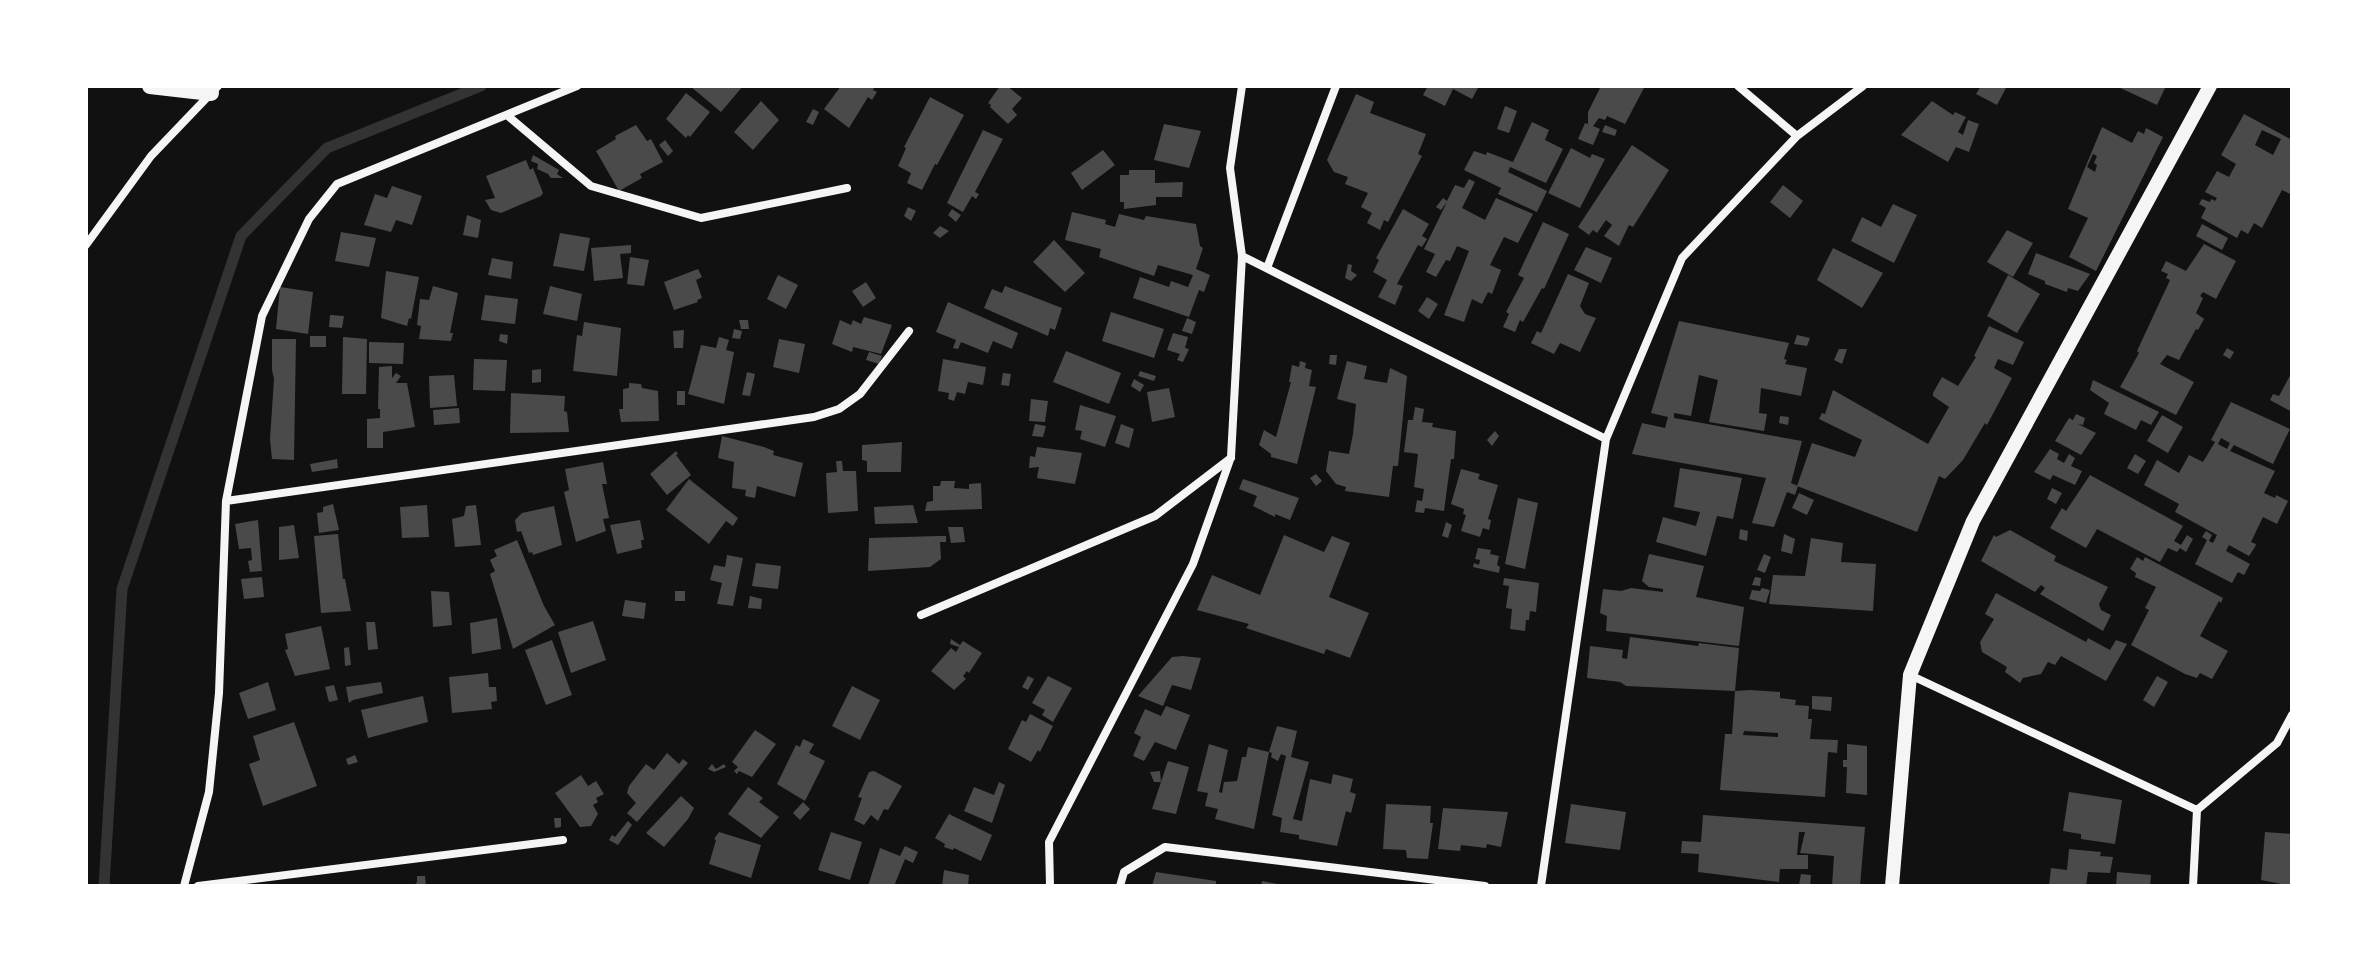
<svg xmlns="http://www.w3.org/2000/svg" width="2378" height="972" viewBox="0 0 2378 972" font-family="Mulish,sans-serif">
  <rect width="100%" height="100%" fill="#111"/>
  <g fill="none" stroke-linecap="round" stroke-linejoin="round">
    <path stroke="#333" stroke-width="11" d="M104,886L122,589L241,236L327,148L481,86"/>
  </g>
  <path fill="#4a4a4a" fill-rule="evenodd" d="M690,86H743L721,112Z
    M841,86H875L873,90L877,92L872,100L868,97L849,128L824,109Z
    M1000,86H1007L1022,98L1012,109L1017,115L1008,124L990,107L991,105L988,103Z
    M1428,86H1479L1472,99L1453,89L1445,106L1423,95Z
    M1601,86H1645L1625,124L1607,116L1605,120L1599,118L1593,126L1600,129L1593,145L1578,139L1585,123L1588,124V112Z
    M1981,86H2007L1997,105L1976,94Z
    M2116,86H2166L2157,105Z
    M686,93L710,112L690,137L688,135L686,138L666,119Z
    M1356,94L1374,102L1370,113L1426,134L1418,154L1422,156L1388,222L1384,220L1380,230L1367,223L1372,213L1361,207L1368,193L1345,184L1348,177L1334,172L1327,160Z
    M930,97L964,115L937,165L935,164L922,190L907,183L911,173L898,166L906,148L904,147Z
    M761,101L779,120L753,150L734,132Z
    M1932,101L1953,115L1955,112L1966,117L1958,132L1963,135L1968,120L1979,124L1969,152L1956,147L1948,162L1901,135Z
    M1505,106L1517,111L1509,133L1497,129Z
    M813,109L819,112L813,125L806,122Z
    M2244,114L2292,140V191L2290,194L2282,190L2262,228L2254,223L2248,234L2241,230L2237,238L2201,218L2206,208L2199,204L2202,199L2210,202L2211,199L2215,201L2217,198L2205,192L2217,171L2229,177L2236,164L2221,155ZM2262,130L2281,139L2273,155L2255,145Z
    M1532,122L1549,130L1545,140L1563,149L1546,183L1510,167L1508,172L1547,191L1537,212L1498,194L1501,188L1464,170L1474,151L1486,155L1487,152L1513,162Z
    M1164,124L1201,131L1189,168L1154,160Z
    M636,125L647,141L651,139L663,162L640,174L642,178L619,191L596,151L616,139L615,136Z
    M1605,125L1617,130L1615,136L1602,132Z
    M2102,127L2132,143L2138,131L2144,134L2146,128L2163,137L2096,271L2069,257L2088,218L2068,209ZM2093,154L2097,156L2094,163L2097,165L2095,172L2087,167Z
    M983,130L1003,139L975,192L979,194L976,199L972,196L963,212L947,203Z
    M665,140L673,151L668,156L659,145Z
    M1632,145L1669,170L1633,227L1629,225L1619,246L1604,236L1612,225L1606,220L1597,233L1593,230L1589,235L1578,227Z
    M1571,148L1590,158L1592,154L1605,159L1580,208L1548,193Z
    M1103,150L1115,165L1082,190L1071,173Z
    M533,155L559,170L557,174L563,178H551L548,174L537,169L538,164L531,161Z
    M526,160L530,170L533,168L543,193L541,196L501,213L491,210L485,200L495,198L486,176Z
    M1129,170H1155V183L1183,182L1182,197H1156V205L1124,209V202H1120V175H1129Z
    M1469,179L1475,182L1462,208L1485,220L1496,198L1533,214L1518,243L1504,237L1490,265L1501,270L1492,294L1488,292L1482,304L1472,299L1464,322L1444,315L1469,251L1457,246L1450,261L1446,260L1436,277L1426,272L1435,254L1424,249L1447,202L1441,210L1436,207L1443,198L1447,201L1455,185L1464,188Z
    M1783,185L1803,201L1790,218L1770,202Z
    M392,186L422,196L412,225L396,220L391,232L364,225L375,194L387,198Z
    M1893,204L1917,215L1894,263L1851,241L1862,217L1881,227Z
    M908,207L916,211L911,221L904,216Z
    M952,209L961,215L956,222L948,215Z
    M1403,209L1429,224L1422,236L1427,239L1422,247L1418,245L1397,284L1403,286L1395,305L1378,297L1387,280L1373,272L1379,260L1376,258Z
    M1072,212L1106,220L1105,224L1115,227L1119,214L1144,220L1146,216L1196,224L1200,246L1203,248L1196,269L1210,275L1204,292L1199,290L1189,317L1133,298L1140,277L1169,287L1171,281L1188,287L1193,275L1158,265L1154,276L1099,257L1101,249L1065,240Z
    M467,215L481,220L478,238L463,235Z
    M1543,222L1569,234L1544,289L1542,288L1523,322L1520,320L1515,332L1503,327L1509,314L1506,312L1524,278L1518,275Z
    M2202,224L2228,238L2222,250L2196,236Z
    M940,226L949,231L940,238L933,233Z
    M2007,230L2033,243L2013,277L1987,262Z
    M341,232L376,238L369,267L335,261Z
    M560,233L590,238L584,271L553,266Z
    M1054,240L1085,273L1065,292L1033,262Z
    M2204,244L2236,261L2216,299L2203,292L2200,296L2203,298L2196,313L2204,319L2198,330L2196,329L2179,360L2167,355L2160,364L2194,382L2176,415L2120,387L2139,353L2137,351L2170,280L2166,278L2168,274L2161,271L2166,261L2186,271Z
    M631,245V253L620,254L623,278L594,281L591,248Z
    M1586,247L1612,258L1601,283L1574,270Z
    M1833,248L1883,273L1862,308L1817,280Z
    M2036,253L2090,274L2078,291L2068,288L2067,292L2045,284V281L2028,274Z
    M630,257L649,260L644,286L627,284Z
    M492,258L513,262L511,279L488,275Z
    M1348,264L1352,265L1351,271L1357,275L1351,281L1345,278Z
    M698,269L702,277L696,280L702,298L697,300L698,302L674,310L664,282Z
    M386,271L419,277L411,319L409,318L407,326L381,318Z
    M1568,274L1589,283L1580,306L1585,314L1596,318L1580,352L1560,343L1554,354L1531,343L1537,331L1541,333Z
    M778,275L798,285L786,309L767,299Z
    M2008,275L2040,294L2017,333L1987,316Z
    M866,282L876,298L863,307L852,291Z
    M433,286L458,293L450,333H453L451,341L419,339L421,326L417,325L420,299L429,300Z
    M550,286L582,294L577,321L543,314Z
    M1005,286L1062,308L1055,330L1050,328L1048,336L984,308L992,289L1002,293Z
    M280,287L313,292L308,334L276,329Z
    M485,295L518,299L515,324L481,320Z
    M1427,297L1438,304L1429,319L1418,311Z
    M948,302L1018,333L1012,349L993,341L988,353L961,342L958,349L953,348L956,340L936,332Z
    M1111,312L1164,329L1154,358L1102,341Z
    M330,315L344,316L342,328L329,327Z
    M864,317L892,325L881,354L853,347L852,352L832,344L840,320L851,325L853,320L861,324Z
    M1187,318L1196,322L1192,334L1182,331Z
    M739,320H748L749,329H741Z
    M1679,321L1789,343L1784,359L1787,360L1785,364L1807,368L1801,396L1761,388L1759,413L1767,414L1764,431L1709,422L1718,380L1699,375L1691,416L1674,413V418L1802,441L1791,483L1798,486L1795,495L1787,492L1774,527L1752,523L1766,478L1632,454L1642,423L1665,428L1668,417L1651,413Z
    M584,322L621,328L617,376L573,371L577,335L582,336Z
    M1989,326L2024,342L2013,365L1998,359L1994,368L2012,378L1987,425L1985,423L1963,460L1945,479L1939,476L1917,532L1797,486L1812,443L1855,457L1862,440L1819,419L1822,413L1825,414L1833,390L1928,444L1949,407L1933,396V393L1942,377L1958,386L1976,357L1974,356Z
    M734,329L742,331L740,339L732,338Z
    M684,330L683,348H674L673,331Z
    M1173,333L1188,337L1185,348L1189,349L1183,362L1177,360L1180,354L1167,350Z
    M500,334L508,335L507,344L499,341Z
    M1797,335L1810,338L1807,346L1794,344Z
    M310,336H326V347H310Z
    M343,337L367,339L366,394H342Z
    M719,337L729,340L726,350L734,352L724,404L688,394L701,345L716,348Z
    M272,339H296L294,460L272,459L270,439L274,379L272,370Z
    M779,339L805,344L799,373L773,367Z
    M369,342L404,343L403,364L369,363Z
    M2227,348L2234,352L2230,359L2223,355Z
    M1839,349H1847L1842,364L1834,360Z
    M1066,351L1121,373L1109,404L1053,382Z
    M869,352L882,356L879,364L866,360Z
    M1330,355H1337L1336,365L1329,364Z
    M474,359L507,360L505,391L473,390Z
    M943,359L986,367L983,385L968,382L965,394L957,392L954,401L948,399L949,393L938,391Z
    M1300,361L1306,363L1305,368L1312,370L1309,386L1316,387L1297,464L1271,457V454L1259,445L1264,430L1276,437L1291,382H1289L1292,365L1299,367Z
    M1347,361L1367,366L1364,379L1387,383L1390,368L1407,376L1398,466H1393L1389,497L1345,491L1346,487L1336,484L1326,471L1329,451L1349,454L1353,434L1356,404L1337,399Z
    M392,366V378L396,373L401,376L396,383H407L415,427L383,432V448H367V419L380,418V409H378L379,367Z
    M541,369V382L532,383V370Z
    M1140,371L1156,376L1154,381L1138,376Z
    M747,372L755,374L750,396L742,395Z
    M2292,372V412L2270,400L2273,394L2279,396Z
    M1003,373L1011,374L1009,386L1001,385Z
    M454,375L457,406L430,408L429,376Z
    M1134,379L1144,385L1140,392L1131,386Z
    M2093,380L2159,412L2151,425L2141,420L2136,430L2104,414L2109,403L2090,390Z
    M629,383L641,384L642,388L658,391L659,421L621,422L619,409H623V389L629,388Z
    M1169,388L1175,417L1152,422L1147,392Z
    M677,391H685V405H677Z
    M511,393L565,396L564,411L567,412L569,432L510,433Z
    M1031,399L1048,401L1045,422L1029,421Z
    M2231,402L2290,429L2273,464L2234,445L2230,451L2275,471L2264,493L2275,498L2276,495L2288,501L2277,524L2263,517L2251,542L2256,544L2255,547L2249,556L2229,545L2226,551L2250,564L2244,575L2238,572L2232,583L2195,564L2207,540L2202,537L2206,531L2212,535L2209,541L2213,543L2217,535L2175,512L2179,504L2144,485L2157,460L2179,473L2189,455L2203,462L2215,442L2211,440ZM2221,438L2230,443L2227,449L2218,444Z
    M1080,405L1116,416L1105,447L1080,439L1082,431L1075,430Z
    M1415,407L1424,409L1422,422L1433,423L1432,427L1456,431L1454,459H1451L1444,511L1425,508L1424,513L1415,512L1417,500L1422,501L1424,489L1414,487L1418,454L1404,452L1408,420H1413Z
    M459,408L460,423L434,425L433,410Z
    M2076,414L2085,418L2083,425L2078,424L2096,433L2081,455L2055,441L2069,418L2073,420Z
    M2162,415L2183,427L2168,453L2147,441Z
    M1780,416L1789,417L1788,425L1779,423Z
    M1035,424L1046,426L1043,437L1032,436Z
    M1121,424L1134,429L1129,448L1115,443Z
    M1495,431L1499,436L1492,446L1487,440Z
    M722,436L764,447L774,451L773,455L803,463L795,497L757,486L755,498L745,496L746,490L732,488L734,462L718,458Z
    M902,442L901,472H867V461L862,460V445Z
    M1037,447L1082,453L1075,484L1037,478L1039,467L1029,468L1030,456L1035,457Z
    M2050,449L2059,454L2057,459L2064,463L2069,454L2075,458L2071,466L2082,471L2075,485L2053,475L2050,480L2034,472Z
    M676,451L678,454L676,455L691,475L667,495L650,474Z
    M2135,454L2146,461L2138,474L2127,468Z
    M337,459L338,468L312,472L310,464Z
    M836,461H842L843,471H856L858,511L828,513L826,473L837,472Z
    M603,462L607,484H602L609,518L603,519L606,531L576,542L564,492L569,490L565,469Z
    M1680,468L1742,478L1733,519L1717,516L1706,556L1656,542L1663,517L1696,526L1700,512L1674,507Z
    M1461,469L1480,474L1478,479L1498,485L1488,519L1491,520L1489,530L1483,528L1480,537L1461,531L1466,515L1463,514L1464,509L1451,504Z
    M1316,474L1322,481L1316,486L1310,478Z
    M2090,475L2183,526L2174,541L2181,545L2187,535L2193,539L2186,552L2180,548L2177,552L2168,548L2160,562L2097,529L2086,548L2050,528L2062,508L2066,511Z
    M689,479L738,518L733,526L726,521L709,544L666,510Z
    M1243,479L1299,498L1290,520L1275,514V517L1253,506L1257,496L1239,489Z
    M941,481H955L954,488L969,489V484L981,483L982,509L925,511L927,502L933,501V486H940Z
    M2052,488L2062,493L2056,504L2047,499Z
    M1799,493L1814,500L1807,515L1792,508Z
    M1518,498L1538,503L1525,569L1505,564Z
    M333,504L339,530L319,533L317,513L323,512V507Z
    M427,505L429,537L402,538L400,507Z
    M476,505L481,545L455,547L452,519L464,516L466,506Z
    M913,505L918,523L875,524L874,507Z
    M554,506L562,545L533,555L532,552L529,553L521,531L517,532L515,520L522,513Z
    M258,520L262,571L250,572L248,561L252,560L251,548L239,549L235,524Z
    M640,520L644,540H641L642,548L617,554L610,525Z
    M1446,522L1452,525L1448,538L1442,536Z
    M294,525L299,558L279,560V527Z
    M948,527H963L965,542L951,543Z
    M1740,529L1748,531L1747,541L1739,539Z
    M2010,530L2056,556L2054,561L2108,587L2099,604L2101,610L2111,615L2103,631L2040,594L2045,588L2041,585L2035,592L1981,561L1994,535L1996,537Z
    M338,534L343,579H345L351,611L321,613L314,536Z
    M1784,534L1795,539L1792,554L1781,551Z
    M1284,535L1324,552L1332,536L1350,543L1329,597L1369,613L1350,658L1326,649L1324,654L1246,628L1249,624L1197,610L1212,575L1260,595Z
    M939,536H946V542H940L941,559L930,567L868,571L869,538Z
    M1811,538L1843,543L1841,562L1876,564L1873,611L1769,604L1773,575L1805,576Z
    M517,540L544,606L555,625L513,649L490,574L495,571L490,560L497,556L494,550Z
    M1478,548L1491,550L1490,554L1499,556L1497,565L1500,567L1499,573L1473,567L1474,563L1479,565L1480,560L1475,559Z
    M1649,554L1704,566L1696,597L1744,607L1739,646L1606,631L1607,616L1600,613L1603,589L1621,591L1631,588L1663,592V589L1649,587L1642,581Z
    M1764,554L1771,557L1765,573L1757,570Z
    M727,555L743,558L733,606L717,604L722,583L710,580L714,565L725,567Z
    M2137,557L2143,561L2145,557L2223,598L2221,603L2219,601L2200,636L2228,651L2212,679L2200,673L2197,678L2185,674L2131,645L2149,610L2145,608L2156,587L2135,577L2136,573L2130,569Z
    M756,563L781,566L778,589L752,586Z
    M262,577L264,597L244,599L241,579Z
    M1755,577L1761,578L1760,586L1752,585Z
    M1504,578L1539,583L1536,612L1530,611L1529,620H1526L1525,631L1510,629L1512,609L1506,608L1509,586L1503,585Z
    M1762,588L1770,590L1766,603L1749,599L1752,590L1760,591Z
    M431,591L449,592L452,625L433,627Z
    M675,591H685V601H675Z
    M1996,593L2086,642L2088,638L2110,650L2116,640L2127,644L2106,681L2061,656L2055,665L2048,662L2041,674L2023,678L2020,683L2005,672L2007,667L1982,652L1980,642L1994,619L1985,614Z
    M750,596L762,599L761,609L748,608Z
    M625,600L646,603L644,619L622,616Z
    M497,618L501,649L472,654L470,623Z
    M593,621L606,660L571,673L558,632Z
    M366,622H375L378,649L368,650Z
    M321,626L330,669L295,676L285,650L288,649L285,634Z
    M1630,637L1698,646L1699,643L1739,648L1735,691L1626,686L1620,682L1587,678L1590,646L1623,650L1622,658L1627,659Z
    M951,639L960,645L963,641L982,653L969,673L967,671L963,676L966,679L954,690L931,671L951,648L956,652L959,647L950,644Z
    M552,640L572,695L546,705L525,650Z
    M349,647L351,665L345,666L344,648Z
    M1183,656L1201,658L1191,690L1172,685L1163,706L1138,696L1172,657Z
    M488,673L489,687H496L497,701L491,702L492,709L452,713L449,677Z
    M1028,676L1034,679L1028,690L1022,687Z
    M1048,676L1072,688L1053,722L1042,715L1045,710L1032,703Z
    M2157,676L2168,682L2154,707L2143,700Z
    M268,682L276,710L248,719L239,693Z
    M381,682L383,693L353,700L349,703L346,687Z
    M334,685L338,700L329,702L325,687Z
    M852,686L880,700L860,740L832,726Z
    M1750,690L1780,692V698L1796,700L1795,705L1809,706L1808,719H1812L1810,739L1838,740L1837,753L1828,752L1825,797L1720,790L1725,734H1732L1735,691ZM1744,731L1778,733V737L1743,735Z
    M423,696L428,722L368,738L361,710Z
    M1812,696L1832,697L1831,711L1812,709Z
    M1166,706L1190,715L1176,750L1155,742L1144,761L1133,756L1141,737L1134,733L1145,709L1161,716Z
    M1030,714L1053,726L1040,752L1038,750L1031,762L1008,749L1022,720L1026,722Z
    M294,722L317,786L263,806L249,764L260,760L253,736Z
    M1277,726L1297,731L1291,757L1309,762L1293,819L1302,821L1310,779L1331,784L1333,774L1353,779L1350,792L1356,794L1351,813L1346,811L1337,846L1299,839V835L1280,832L1282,818L1272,815L1286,756L1281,754L1278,761L1271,757L1272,753L1269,752Z
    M755,730L776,744L752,777L739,771L737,774L734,771L738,767L732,762Z
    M803,739L814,744L809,753L825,761L805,801L777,784L796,745L800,747Z
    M1209,744L1228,750L1219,792L1222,793L1224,782L1237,781L1242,757H1246L1248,747L1269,752L1254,829L1215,819L1218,809L1205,806L1208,793L1197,791Z
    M1847,744L1867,746V795L1846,793L1847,767H1843V760H1847Z
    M667,753L679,764L683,759L688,763L637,822L627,813L636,803L627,793L629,786L646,764L654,770Z
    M355,755L358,762L348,765L346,759Z
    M1168,761L1189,767L1176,814L1152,809Z
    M712,764L716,769L724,764L726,767L714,772L708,769Z
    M874,771L902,786L888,810L884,809L878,821L871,815L864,825L854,820L862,798L858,797L869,772Z
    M1160,771L1161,782H1154L1150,772Z
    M581,775L588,786L596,781L604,794L596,798L598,802L593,805L598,814L591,826L580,827L555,793Z
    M999,782L1005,785L992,823L964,811L974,787L994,795Z
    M748,787L763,798L759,802L779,817L761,838L728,814Z
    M2069,792L2122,800L2115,844L2081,839V834L2063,831Z
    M681,796L694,808L688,819L664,847L646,833Z
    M803,802L810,809L800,820L793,813Z
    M1386,804L1431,806L1430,823H1433L1428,859L1407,858L1406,850L1383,849Z
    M1571,804L1626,812L1620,850L1565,843Z
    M1443,808L1508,812L1501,847L1487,844L1486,848L1461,845L1460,851L1438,849Z
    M949,814L992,835L981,861L954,848L953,850L944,847L945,844L935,838Z
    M1703,815L1865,827L1860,886H1832L1834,856L1800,853L1805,832H1799L1797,855H1808V869H1780L1779,882L1698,872L1699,854L1681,853L1682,841L1701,842Z
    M554,818H561V827L555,828Z
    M628,821L632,825L618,845L609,840L612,835L615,837Z
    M719,832L761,845L751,878L709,864L716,840L714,839Z
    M831,832L862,842L850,880L818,870Z
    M2265,832L2292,834V886L2261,880Z
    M905,846L918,852L913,863L905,859L894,886H868L880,848L900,856Z
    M2069,849L2101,852L2100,856L2113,857L2110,873L2088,872L2086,886H2049L2051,868L2067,870Z
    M944,870L969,875L968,886H942Z
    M1156,872L1216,881V886H1152Z
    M2117,872L2151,875L2150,886H2116Z
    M1801,874L1811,875L1810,886L1799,885Z
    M417,876H425L426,886H414L417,882Z
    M1262,881L1282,885V886H1261Z"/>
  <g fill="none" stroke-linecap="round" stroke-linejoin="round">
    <path stroke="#f5f5f5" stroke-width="8" d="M1738,86L1797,136
      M508,116L591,186L701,218L847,188
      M86,245L151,156L218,86
      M1242,256L1606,439
      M1267,268L1336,86
      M226,501L814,417L839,409L860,394L909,331
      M921,615L1155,516L1231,458
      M1910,675L2197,810
      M2197,810L2277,743L2292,715
      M184,886L209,792L219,693L226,501L262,316L309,219L337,184L577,86
      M198,886L563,840
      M1050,886L1049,842L1193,564L1231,457L1242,256L1230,168L1242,86
      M1120,886L1124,872L1165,847L1485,886
      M1541,886L1606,439L1682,258L1797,136L1863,86
      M2193,886L2197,810"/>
    <path stroke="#f5f5f5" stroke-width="14" d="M1892,886L1910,675L1973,521L2210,86"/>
    <path stroke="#f5f5f5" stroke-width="16" d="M150,86L211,93"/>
  </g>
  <rect width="2378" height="972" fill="none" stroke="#ffffff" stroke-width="176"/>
</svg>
